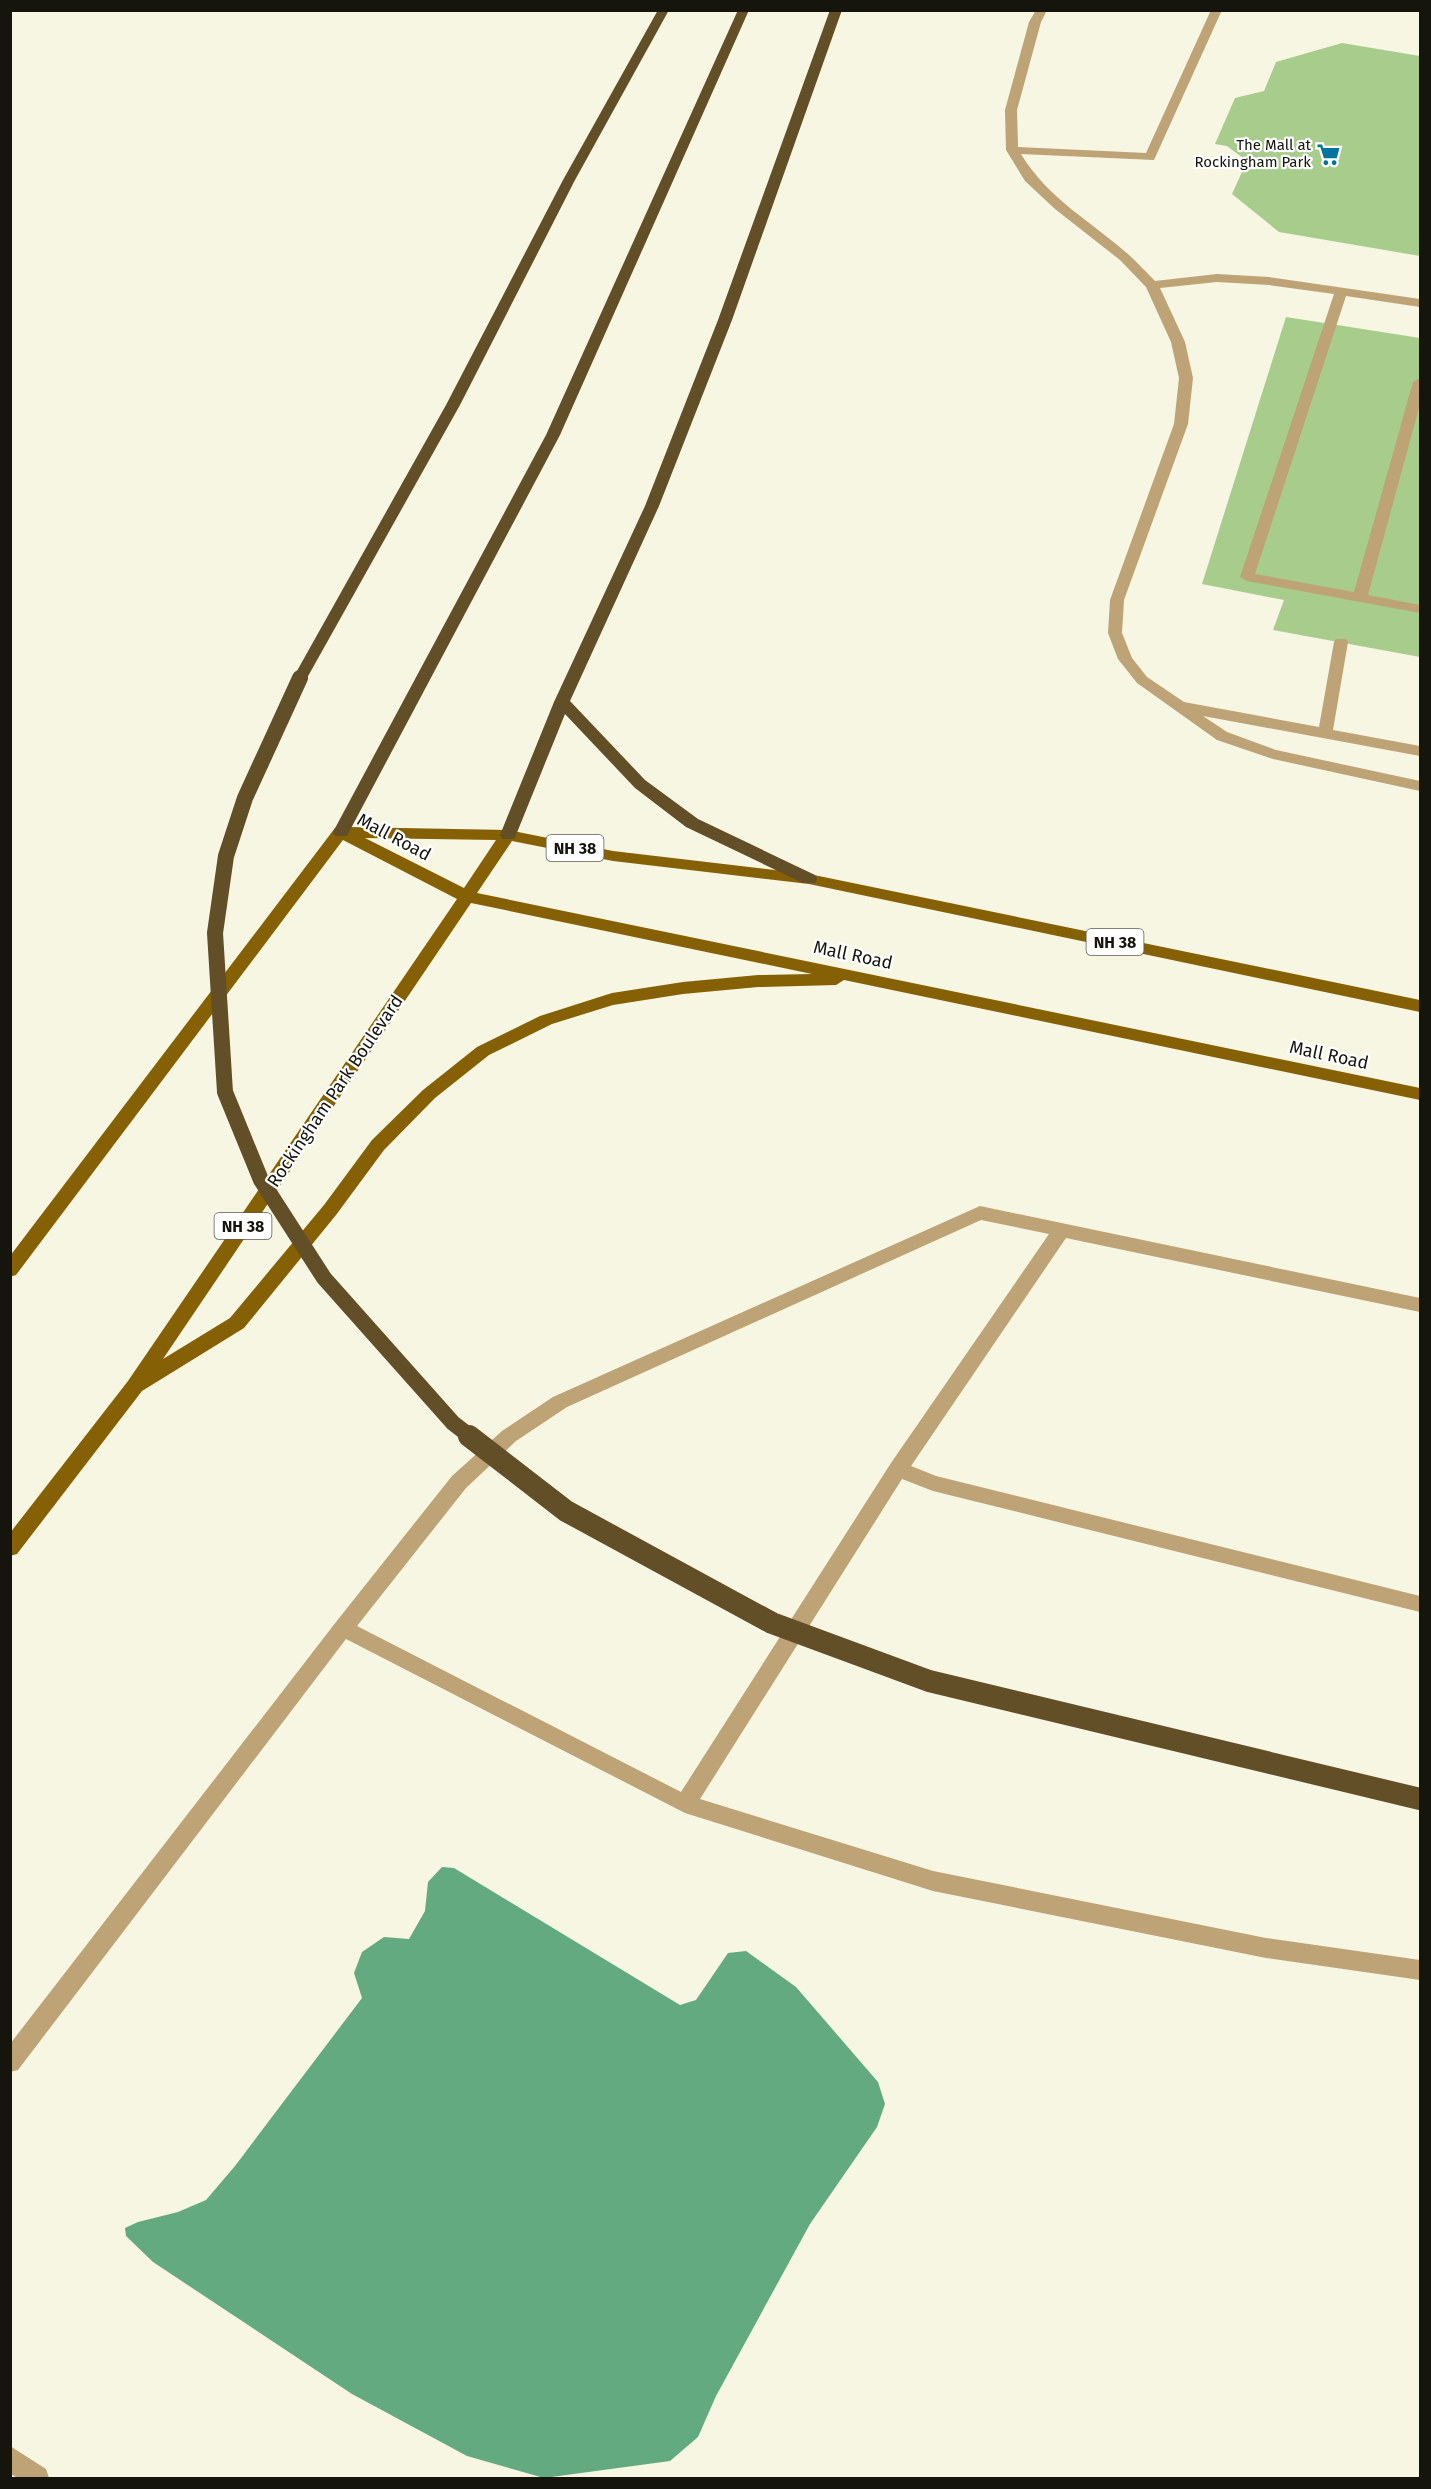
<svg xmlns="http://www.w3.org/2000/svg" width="1431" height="2489" viewBox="0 0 1431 2489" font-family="'Fira Sans',sans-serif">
  <rect width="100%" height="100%" fill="#f6f6e2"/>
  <path fill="#64aa81" d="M442,1867L454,1868L680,2005L696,2000L728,1953L746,1951L796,1987L878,2082L885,2104L877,2127L810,2224L716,2396L698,2437L670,2461L544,2478L467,2456L352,2394L153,2262L126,2236L125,2228L138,2222L178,2212L206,2200L235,2166L362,1998L354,1973L362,1952L384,1937L409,1939L425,1911L428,1882Z"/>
  <path fill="#a8cc8c" d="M1342,43L1420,56V256L1279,232L1232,194L1247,161L1227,146L1215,144L1235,98L1264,91L1276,62Z
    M1286,317L1420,338V657L1273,630L1284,600L1202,584Z"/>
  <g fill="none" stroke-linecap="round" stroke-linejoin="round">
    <path fill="#bda375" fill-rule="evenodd" d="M1036,10H1047L1041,22L1017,110L1018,147L1146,153L1211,10H1222L1154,160L1021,154C1048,199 1091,221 1129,255C1138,263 1146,272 1155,281L1217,274L1269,277L1420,299V307L1346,296L1255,574L1354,592L1413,382L1420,378V404L1368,595L1420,605V613L1247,581L1240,577L1334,294L1269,285L1217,282L1160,288L1185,342L1193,378L1188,424L1124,600L1122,633L1132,658L1147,677L1184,702L1319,727L1334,642L1336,639H1346L1348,642L1333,730L1420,746V756L1203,716L1227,732L1276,750L1420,781V791L1273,759L1217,740L1137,683L1118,659L1108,633L1110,600L1174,424L1179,378L1171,342L1146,287L1120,260L1055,209L1025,181L1006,150L1005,110L1029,22Z
      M980,1206L1420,1298V1312L1066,1238L911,1466L936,1476L1420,1596V1612L933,1491L902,1479L700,1799L933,1871L1266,1938L1420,1960V1980L1266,1958L933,1891L685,1813L346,1639L18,2070L10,2072V2044L336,1622L452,1476L502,1431L553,1397ZM981,1220L1049,1234L891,1463L681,1792L357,1626L466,1488L516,1441L567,1407Z
      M10,2446L46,2469L49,2478H17L10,2473Z"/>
    <path fill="#856004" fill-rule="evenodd" d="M347,827L508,830L613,851L809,874L1420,1000V1012L809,884L613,861L512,841L477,893L1420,1088V1100L844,980L836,985L758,987L683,994L613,1005L552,1024L489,1055L435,1098L384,1150L336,1215L244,1328L142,1391L17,1554L10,1556V1533L128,1381L457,899L343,840L16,1275L10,1277V1256L335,828ZM365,838L496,840L464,888ZM471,903L812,974L758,975L683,982L612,993L540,1016L477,1047L423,1090L372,1140L324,1205L230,1318L163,1359Z"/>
    <path fill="#624e27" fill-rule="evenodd" d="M658,10H669L575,180L460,405L307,678L300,683L295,681L293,678L446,405L563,180Z
      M738,10H749L560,435L349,832L347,836H335L333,832L546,435Z
      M830,10H842L732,320L659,506L570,701L645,780L698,819L815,875L817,879L815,883H803L686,827L635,788L565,714L516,835L514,839H502L500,835L554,702L645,506L718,320Z"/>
    <path stroke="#624e27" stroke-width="16" d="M300,678L245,798L226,856L215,933L225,1092L261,1180L324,1278L453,1423L471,1437"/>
    <path stroke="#624e27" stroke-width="22" d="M469,1436L566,1511L772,1623L929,1681L1420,1799"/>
  </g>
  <defs>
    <symbol id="supermarket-bare" viewBox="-9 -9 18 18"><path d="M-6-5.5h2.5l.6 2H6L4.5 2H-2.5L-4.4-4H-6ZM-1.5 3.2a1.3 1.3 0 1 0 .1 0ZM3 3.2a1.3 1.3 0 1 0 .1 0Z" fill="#00739e" stroke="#fff" stroke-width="2.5" paint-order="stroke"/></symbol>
  </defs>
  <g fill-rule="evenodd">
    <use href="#supermarket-bare" x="1312" y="138" width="33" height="33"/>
  </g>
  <g text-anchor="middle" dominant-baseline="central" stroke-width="4.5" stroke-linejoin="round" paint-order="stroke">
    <g font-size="15" fill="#15150e" stroke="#fff" text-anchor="end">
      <text x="1311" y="145">The Mall at<tspan x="1311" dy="17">Rockingham Park</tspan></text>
    </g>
    <g fill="#fff" stroke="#5b5b56" stroke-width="1.5">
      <rect x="546.5" y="835" width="57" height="26" rx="4.5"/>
      <rect x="1086.5" y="929" width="57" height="26" rx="4.5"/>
      <rect x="214.5" y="1213" width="57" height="26" rx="4.5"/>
    </g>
    <g font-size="16" font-weight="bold" fill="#15150e">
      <text x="575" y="848">NH 38</text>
      <text x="1115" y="942">NH 38</text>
      <text x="243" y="1226">NH 38</text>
    </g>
    <g font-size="18" fill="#15150e" stroke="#fff">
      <text transform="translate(394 837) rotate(28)">Mall Road</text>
      <text transform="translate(853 955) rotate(12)">Mall Road</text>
      <text transform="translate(1329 1055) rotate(12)">Mall Road</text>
      <text transform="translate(335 1091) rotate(-56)">Rockingham Park Boulevard</text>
    </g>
  </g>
  <rect width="1431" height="2489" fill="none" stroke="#15150e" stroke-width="24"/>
</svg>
